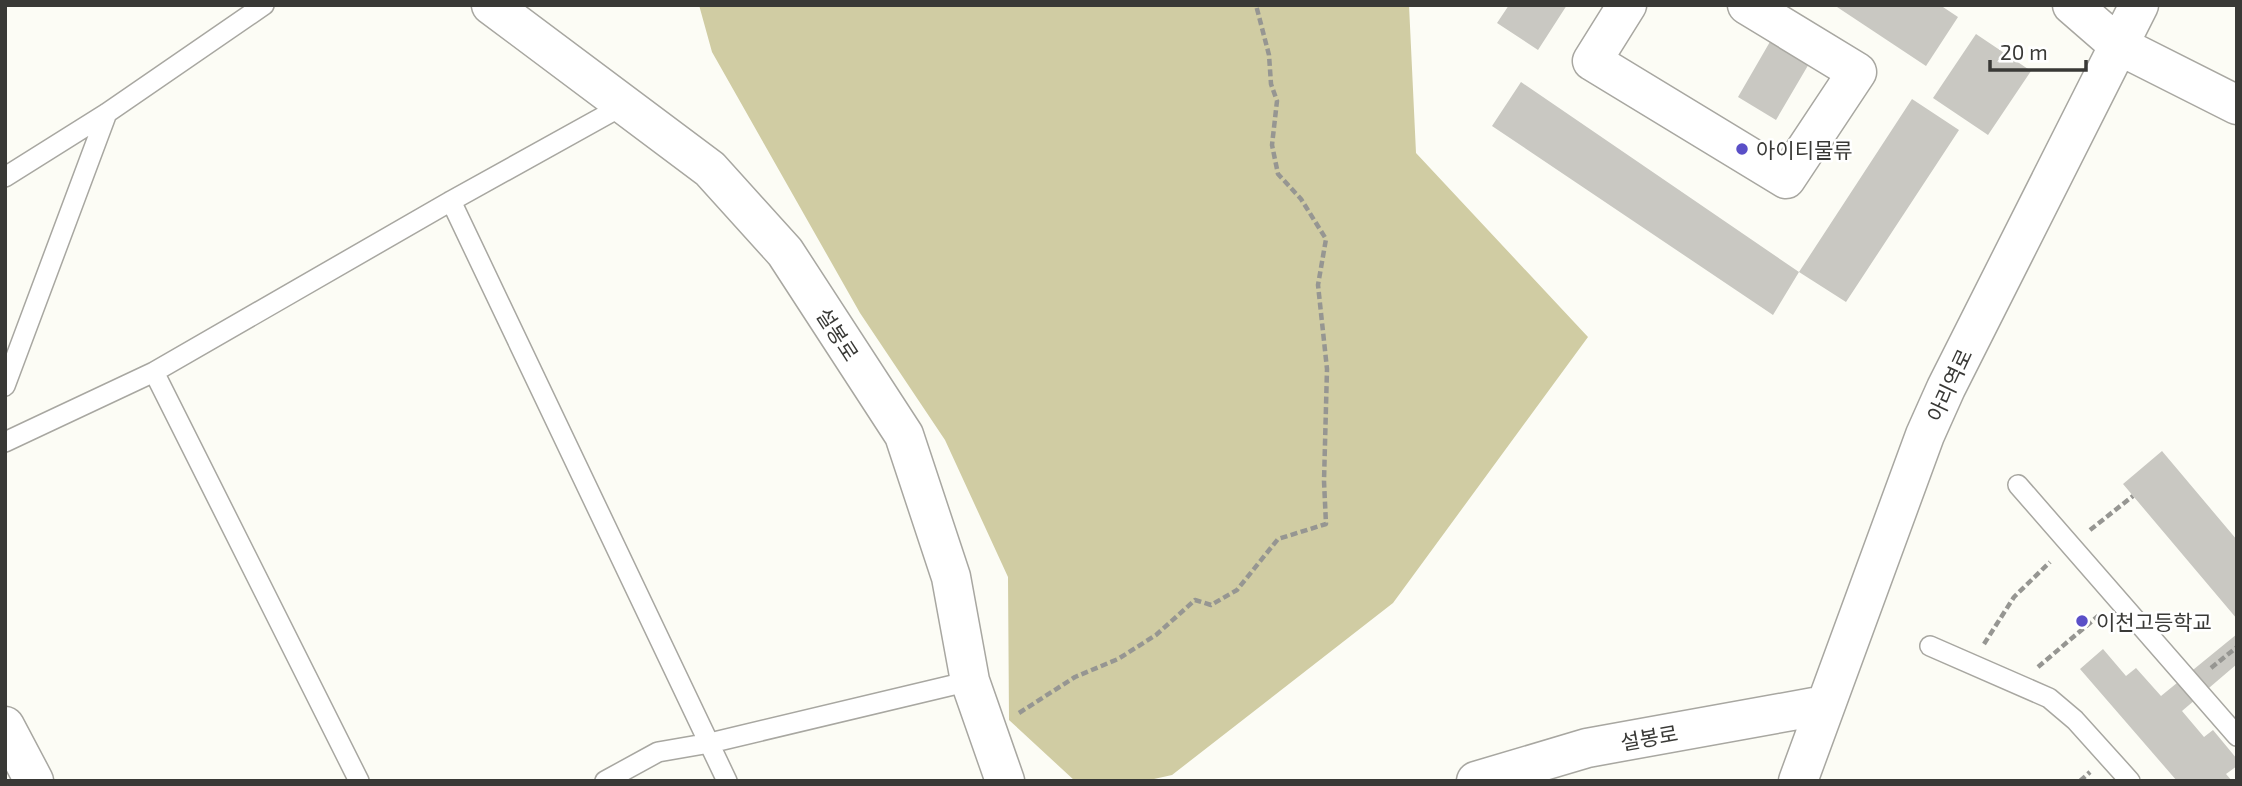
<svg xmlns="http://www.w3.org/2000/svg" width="2242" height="786" viewBox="0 0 2242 786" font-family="'Exo 2','Noto Sans KR',sans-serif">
  <rect width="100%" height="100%" fill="#fcfcf5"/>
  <path fill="#d0cca3" d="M699,5H1409L1416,153L1588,337L1393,603L1172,775L1145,781H1075L1009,720L1008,577L945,440L860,313L712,52Z"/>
  <path fill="#c9c8c2" d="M1509,5H1567L1538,50L1497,23Z
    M1834,5H1940L1958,17L1926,66Z
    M1976,34L2031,71L1988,135L1933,98Z
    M1771,40L1810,62L1776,120L1738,97Z
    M1521,82L1799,272L1912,99L1959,130L1846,302L1799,272L1773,315L1492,126Z
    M2162,451L2237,540V619L2123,484Z
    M2237,634V664L2182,711L2204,737L2213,730L2237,759V766L2226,774L2232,781H2177L2080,669L2103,649L2126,676L2136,668L2161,696Z"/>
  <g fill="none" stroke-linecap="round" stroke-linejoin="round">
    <defs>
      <path id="service" d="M5,177L107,113L264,5
        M451,201L727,781
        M154,372L359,781
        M5,386L107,113
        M5,442L154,372L451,201L624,105
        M2018,485L2237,736
        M1930,646L2049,698L2075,720L2130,781
        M605,781L658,752L710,743L970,681"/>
      <path id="minor" d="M491,5L710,169L785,252L904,435L951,577L970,681L1005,781
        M1627,5L1592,61L1786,179L1857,72L1747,5
        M2072,5L2118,45L2237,105
        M1476,781L1587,748L1825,705
        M1798,781L1925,435L1946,388L2139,5"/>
      <path id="tertiary" d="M5,726L34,781"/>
    </defs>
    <use href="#service" stroke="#a8a7a1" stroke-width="22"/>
    <use href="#minor" stroke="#a8a7a1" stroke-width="41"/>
    <use href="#tertiary" stroke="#a8a7a1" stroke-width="41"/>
    <path stroke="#969692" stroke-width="4.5" stroke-dasharray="7 3.5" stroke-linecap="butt" d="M2090,530L2133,496
      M1984,644L2014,597L2050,562
      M2038,667L2098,616
      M2211,668L2237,647
      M1019,713L1075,677L1118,659L1156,635L1195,600L1211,605L1237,590L1278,539L1326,524L1324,481L1327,369L1318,285L1326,239L1301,199L1278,174L1272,145L1277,101L1271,84L1269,55L1256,5
      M2080,781L2090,772"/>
    <use href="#service" stroke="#fff" stroke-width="19"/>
    <use href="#minor" stroke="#fff" stroke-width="38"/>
    <use href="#tertiary" stroke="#fff" stroke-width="38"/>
  </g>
  <g fill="#5a4fc7" stroke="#fff" stroke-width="2.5">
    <circle cx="1742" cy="149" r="7"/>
    <circle cx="2082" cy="621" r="7"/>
  </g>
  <g text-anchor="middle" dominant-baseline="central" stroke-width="5" stroke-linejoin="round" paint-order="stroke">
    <g font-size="21" fill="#393936" stroke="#fff" text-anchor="start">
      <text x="1756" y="149">아이티물류</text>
      <text x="2096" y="621">이천고등학교</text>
    </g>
    <g font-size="21" fill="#393936" stroke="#fff">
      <text transform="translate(838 334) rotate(57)">설봉로</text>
      <text transform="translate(1949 385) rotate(-65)">아리역로</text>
      <text transform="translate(1649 737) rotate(-10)">설봉로</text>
    </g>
  </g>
  <rect width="2242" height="786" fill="none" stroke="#393936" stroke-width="14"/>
  <path d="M1990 60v10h96v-10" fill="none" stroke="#393936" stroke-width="3.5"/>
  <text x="2000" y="60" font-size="21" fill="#393936" stroke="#ffffff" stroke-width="5" paint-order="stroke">20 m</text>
</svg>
